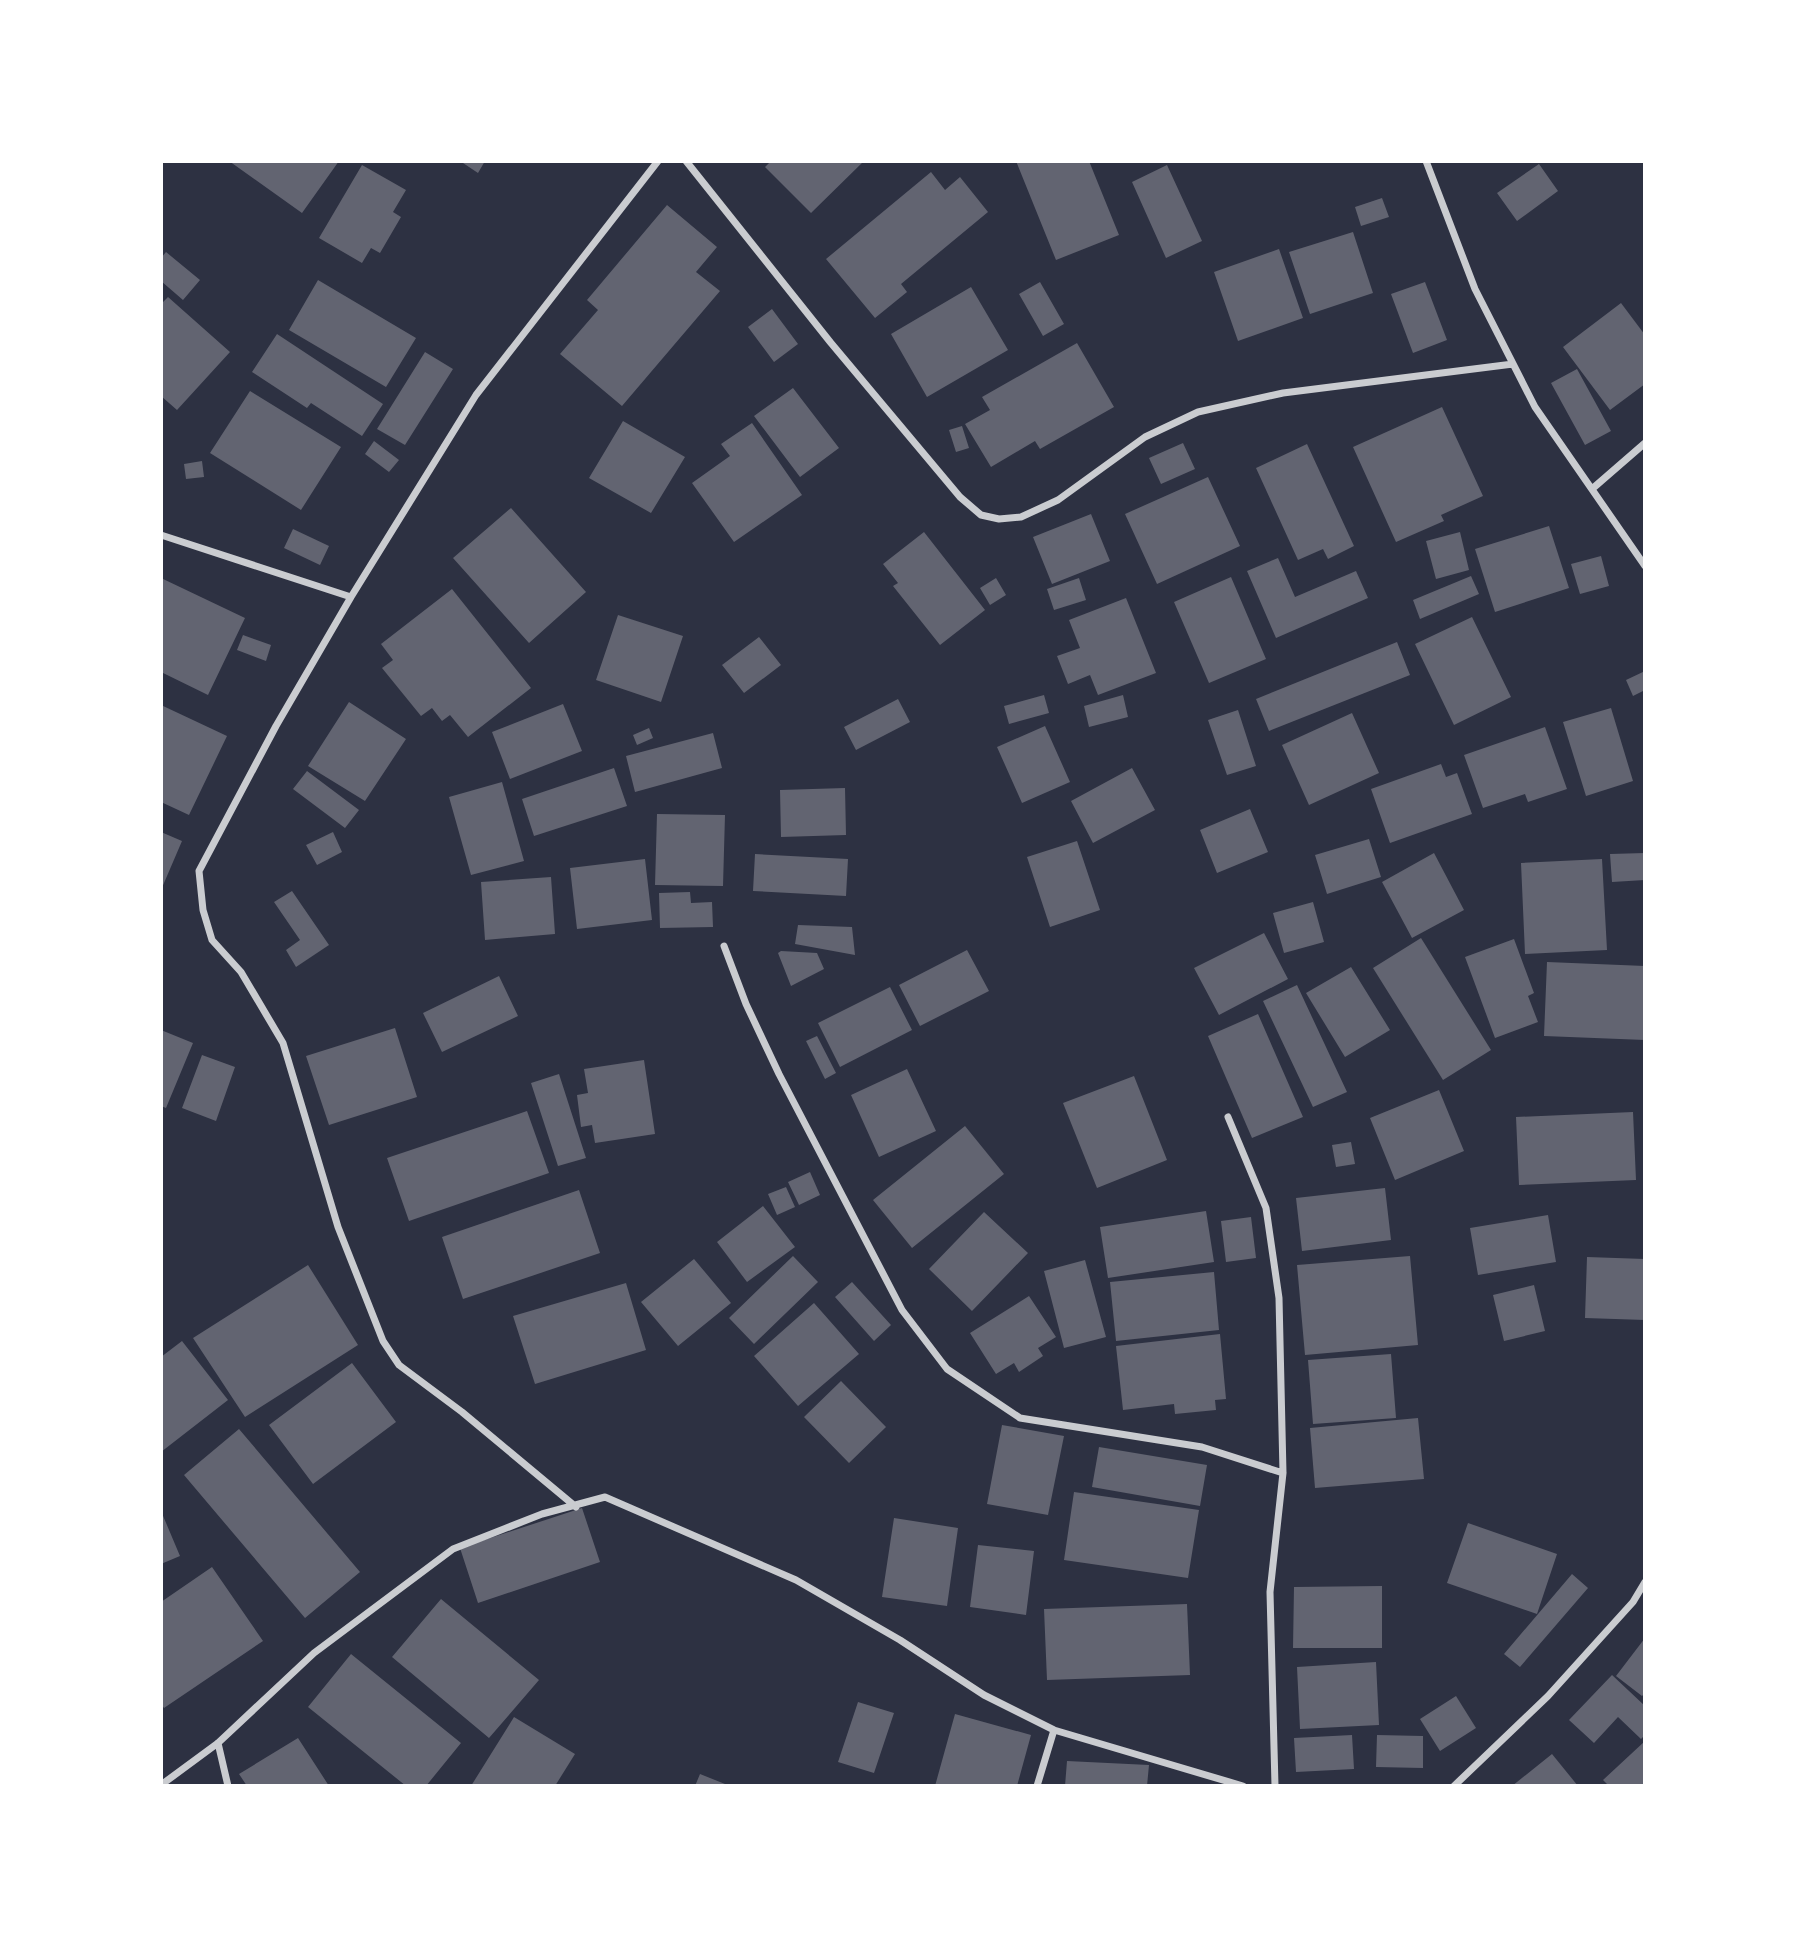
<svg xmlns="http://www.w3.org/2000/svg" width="1806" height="1947" viewBox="0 0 1806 1947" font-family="Helvetica,sans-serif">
  <rect width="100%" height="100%" fill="#2d3142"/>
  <path fill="#626471" d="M229,161H339L302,213Z
    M460,161H485L478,173Z
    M771,161H864L811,213L765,167Z
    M1016,161H1089L1119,235L1056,260Z
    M1539,164L1558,191L1517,221L1497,193Z
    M362,165L406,190L393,212L401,217L380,253L371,248L362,263L319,238Z
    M1167,165L1202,241L1166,258L1132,182Z
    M931,172L945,190L960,177L988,212L901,284L907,292L875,318L826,259Z
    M1382,198L1389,217L1361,226L1355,207Z
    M667,205L717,247L696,272L720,291L622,406L560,354L598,310L587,300Z
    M1353,232L1373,293L1310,314L1289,252Z
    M1279,249L1303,318L1238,341L1214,272Z
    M166,252L200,280L183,300L161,281V258Z
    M318,280L416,338L386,387L289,330Z
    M1040,282L1064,324L1043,336L1019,294Z
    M1425,282L1447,340L1413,353L1391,294Z
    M971,287L1008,350L927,397L891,334Z
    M168,297L230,352L177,410L161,396V304Z
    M1621,303L1645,335V384L1610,410L1563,347Z
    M772,309L798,344L774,362L748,327Z
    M277,334L383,404L362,436L311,403L307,408L252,372Z
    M1077,343L1114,407L1040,449L1035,441L991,467L965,424L990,410L982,397Z
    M425,352L453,369L405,445L377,429Z
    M1577,369L1611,431L1585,445L1551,383Z
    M793,388L839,448L800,477L754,416Z
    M250,391L341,447L301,510L210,453Z
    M1442,407L1483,496L1441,515L1444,521L1396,542L1353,447Z
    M623,421L685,457L651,513L589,478Z
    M752,423L802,495L734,542L692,483L730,456L721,444Z
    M962,426L969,448L956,452L949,430Z
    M374,441L399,460L389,472L365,454Z
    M1183,443L1195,469L1161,484L1149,458Z
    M1307,444L1354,546L1328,559L1323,549L1298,560L1256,468Z
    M202,461L204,477L186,479L184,464Z
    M1208,477L1240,546L1157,584L1125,514Z
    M511,508L586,592L529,643L453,558Z
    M1091,514L1110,561L1052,584L1033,537Z
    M1549,526L1569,588L1495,612L1475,549Z
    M293,529L329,546L320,565L284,548Z
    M924,532L985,610L940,645L893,586L898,583L883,564Z
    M1460,532L1469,570L1436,579L1426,541Z
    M1601,556L1609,586L1580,594L1571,564Z
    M1278,558L1295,597L1356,571L1368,598L1276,638L1247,571Z
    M1471,576L1479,594L1420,619L1413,600Z
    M1231,577L1266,659L1209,683L1174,602Z
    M161,578L245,618L208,695L161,672Z
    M996,578L1006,595L990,605L980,588Z
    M1079,578L1086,600L1054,610L1047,589Z
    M452,589L531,688L468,737L450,715L442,721L432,708L421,716L382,668L393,660L381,644Z
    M1126,598L1156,673L1098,695L1090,675L1068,684L1057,656L1080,648L1069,620Z
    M618,615L683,636L661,702L596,680Z
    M1472,617L1511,697L1454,725L1415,644Z
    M243,635L271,645L266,661L237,650Z
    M759,637L781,665L744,693L722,665Z
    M1397,642L1410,675L1269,731L1256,699Z
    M1645,671V690L1633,696L1626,680Z
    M1044,695L1049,713L1009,724L1004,706Z
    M1123,695L1128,717L1089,727L1084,706Z
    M898,699L910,722L856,750L844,727Z
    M349,702L406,739L365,801L308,766Z
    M563,704L582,751L510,779L492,732Z
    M161,705L227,736L189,815L161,802Z
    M1611,708L1633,781L1586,796L1563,722Z
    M1238,710L1256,766L1227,775L1208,720Z
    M1352,713L1379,773L1309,805L1282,745Z
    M1045,726L1070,782L1022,803L997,747Z
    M1545,727L1567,789L1528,802L1525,794L1483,808L1464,755Z
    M649,728L653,738L637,745L633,735Z
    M713,733L722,768L635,792L626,756Z
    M1441,764L1446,777L1457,773L1472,814L1390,843L1371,789Z
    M614,768L627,806L534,836L522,799Z
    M1132,768L1155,810L1093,843L1071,801Z
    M307,771L359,810L345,828L293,789Z
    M502,782L524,861L471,875L449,797Z
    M845,788L846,835L781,837L780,790Z
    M1250,809L1268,852L1217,873L1200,830Z
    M657,814L725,815L723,886L655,885Z
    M161,832L182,841L161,890Z
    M333,832L342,852L317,865L306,845Z
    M1369,839L1381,877L1327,894L1315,855Z
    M1077,841L1100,910L1050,927L1027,857Z
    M1434,853L1464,910L1412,938L1382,882Z
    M1645,853V880L1612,882L1610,854Z
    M755,854L848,859L846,896L753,891Z
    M645,859L652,920L577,929L570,868Z
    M1602,859L1607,950L1525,954L1521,863Z
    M551,877L555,934L485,940L481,882Z
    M292,891L329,945L296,967L286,950L300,940L274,902Z
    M690,892L691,903L712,902L713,927L660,928L659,893Z
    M1313,902L1324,942L1284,953L1273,913Z
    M798,925L852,927L855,955L795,944Z
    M1264,933L1288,979L1219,1015L1194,968Z
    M1421,938L1491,1050L1443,1080L1373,968Z
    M1514,939L1534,993L1528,996L1538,1022L1495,1038L1465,957Z
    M967,950L989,991L920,1026L899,985Z
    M781,951L817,953L824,969L791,986L778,953Z
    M1547,962L1645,966V1040L1544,1036Z
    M1351,967L1390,1030L1345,1057L1306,993Z
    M499,976L518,1016L442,1052L423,1013Z
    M1297,985L1347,1092L1313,1107L1263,1001Z
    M890,987L912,1030L840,1067L818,1023Z
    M1258,1014L1303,1117L1252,1138L1208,1036Z
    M395,1028L417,1097L329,1125L306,1056Z
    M161,1030L193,1043L166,1108L161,1106Z
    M817,1036L836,1073L825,1079L806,1041Z
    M202,1055L235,1067L216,1121L182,1108Z
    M644,1060L655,1134L595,1143L592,1125L581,1127L577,1095L588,1093L584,1069Z
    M907,1069L936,1131L879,1157L851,1095Z
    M559,1074L586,1158L558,1166L531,1083Z
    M1134,1076L1167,1160L1097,1188L1063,1103Z
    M1439,1090L1464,1151L1395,1180L1370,1118Z
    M527,1111L549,1173L409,1221L387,1158Z
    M1633,1112L1636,1180L1519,1185L1516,1117Z
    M965,1126L1004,1174L912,1248L873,1200Z
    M1351,1142L1355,1164L1336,1167L1332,1145Z
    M810,1172L820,1195L799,1205L788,1182Z
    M786,1187L795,1207L777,1215L768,1194Z
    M1385,1188L1391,1240L1302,1251L1296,1198Z
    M579,1190L600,1253L463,1299L442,1237Z
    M763,1206L795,1247L747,1282L717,1242Z
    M1206,1211L1214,1262L1108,1278L1100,1227Z
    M984,1212L1028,1253L972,1311L929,1269Z
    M1548,1215L1556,1262L1478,1275L1470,1228Z
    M1251,1217L1256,1258L1226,1262L1221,1221Z
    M793,1256L818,1282L754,1344L729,1318Z
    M1410,1256L1418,1345L1305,1355L1297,1265Z
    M1587,1257L1645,1259V1320L1585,1318Z
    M694,1259L731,1303L678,1346L641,1302Z
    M1085,1260L1106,1337L1064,1348L1044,1271Z
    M308,1265L358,1345L245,1417L193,1338Z
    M1214,1272L1219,1330L1116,1341L1110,1282Z
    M852,1282L891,1325L874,1341L835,1297Z
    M626,1283L646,1350L535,1384L513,1316Z
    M1534,1285L1545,1331L1504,1341L1493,1295Z
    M1029,1296L1056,1337L1038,1348L1043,1356L1019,1372L1014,1363L996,1374L970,1333Z
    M814,1303L859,1354L798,1406L754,1356Z
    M1220,1334L1226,1399L1215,1400L1216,1410L1175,1414L1174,1404L1123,1410L1116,1346Z
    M182,1341L228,1400L161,1452V1357Z
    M1391,1354L1396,1418L1313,1424L1308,1360Z
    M352,1363L396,1422L313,1484L269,1425Z
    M841,1381L886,1427L849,1463L804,1417Z
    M1418,1418L1424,1479L1315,1488L1310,1428Z
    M1002,1425L1064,1436L1048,1515L987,1504Z
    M239,1429L360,1572L305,1618L184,1475Z
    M1099,1447L1207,1465L1200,1506L1092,1487Z
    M1074,1492L1199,1510L1188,1578L1064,1560Z
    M582,1508L600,1562L478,1603L460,1548Z
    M161,1511L180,1556L161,1564Z
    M894,1518L958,1528L947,1606L882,1597Z
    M1468,1523L1557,1554L1537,1614L1447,1583Z
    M978,1545L1034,1551L1026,1615L970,1607Z
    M212,1567L263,1641L164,1708L161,1704V1602Z
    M1572,1574L1588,1588L1520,1667L1504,1654Z
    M1382,1586V1648H1293L1294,1587Z
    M441,1599L539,1680L489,1738L392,1657Z
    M1187,1604L1190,1675L1047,1680L1044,1609Z
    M1645,1638V1693L1642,1696L1616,1676Z
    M351,1654L461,1743L426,1786H406L308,1707Z
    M1376,1662L1379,1725L1300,1729L1297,1667Z
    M1612,1675L1645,1706V1735L1641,1739L1618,1717L1594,1743L1569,1720Z
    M1456,1696L1476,1728L1440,1751L1420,1719Z
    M858,1702L894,1713L874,1773L838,1762Z
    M955,1714L1031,1735L1017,1786H935Z
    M514,1717L575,1754L555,1786H471Z
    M1352,1735L1354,1769L1296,1772L1294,1738Z
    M1377,1735L1423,1736V1768L1376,1767Z
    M298,1738L329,1786H247L239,1774Z
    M1645,1741V1786H1609L1603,1780Z
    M1552,1754L1578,1786H1512Z
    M1067,1761L1149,1765L1147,1786H1065Z
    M700,1774L730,1786H695Z"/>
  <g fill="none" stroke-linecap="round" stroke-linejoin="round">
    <path stroke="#caccd0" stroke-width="7" d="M686,161L831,343L960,497L981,515L999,519L1021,517L1058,500L1145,437L1198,412L1283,393L1513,364
      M1426,161L1475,289L1535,407L1645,566
      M1592,489L1645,443
      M161,535L351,597
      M724,946L746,1004L779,1074L902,1310L947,1369L1020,1418L1202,1447L1283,1473
      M1228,1117L1266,1208L1279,1298L1283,1473L1270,1592L1275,1786
      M576,1507L462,1412L399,1365L383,1341L338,1227L283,1043L241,972L212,940L203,910L199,871L276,726L351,597L476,395L658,161
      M218,1743L228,1786
      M161,1785L218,1743L314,1653L453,1549L542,1514L605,1497L796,1580L900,1640L984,1695L1054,1730L1243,1786
      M1037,1786L1054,1730
      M1454,1786L1548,1696L1633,1602L1645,1582"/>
  </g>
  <rect width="1806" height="1947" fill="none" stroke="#ffffff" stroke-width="326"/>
</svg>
